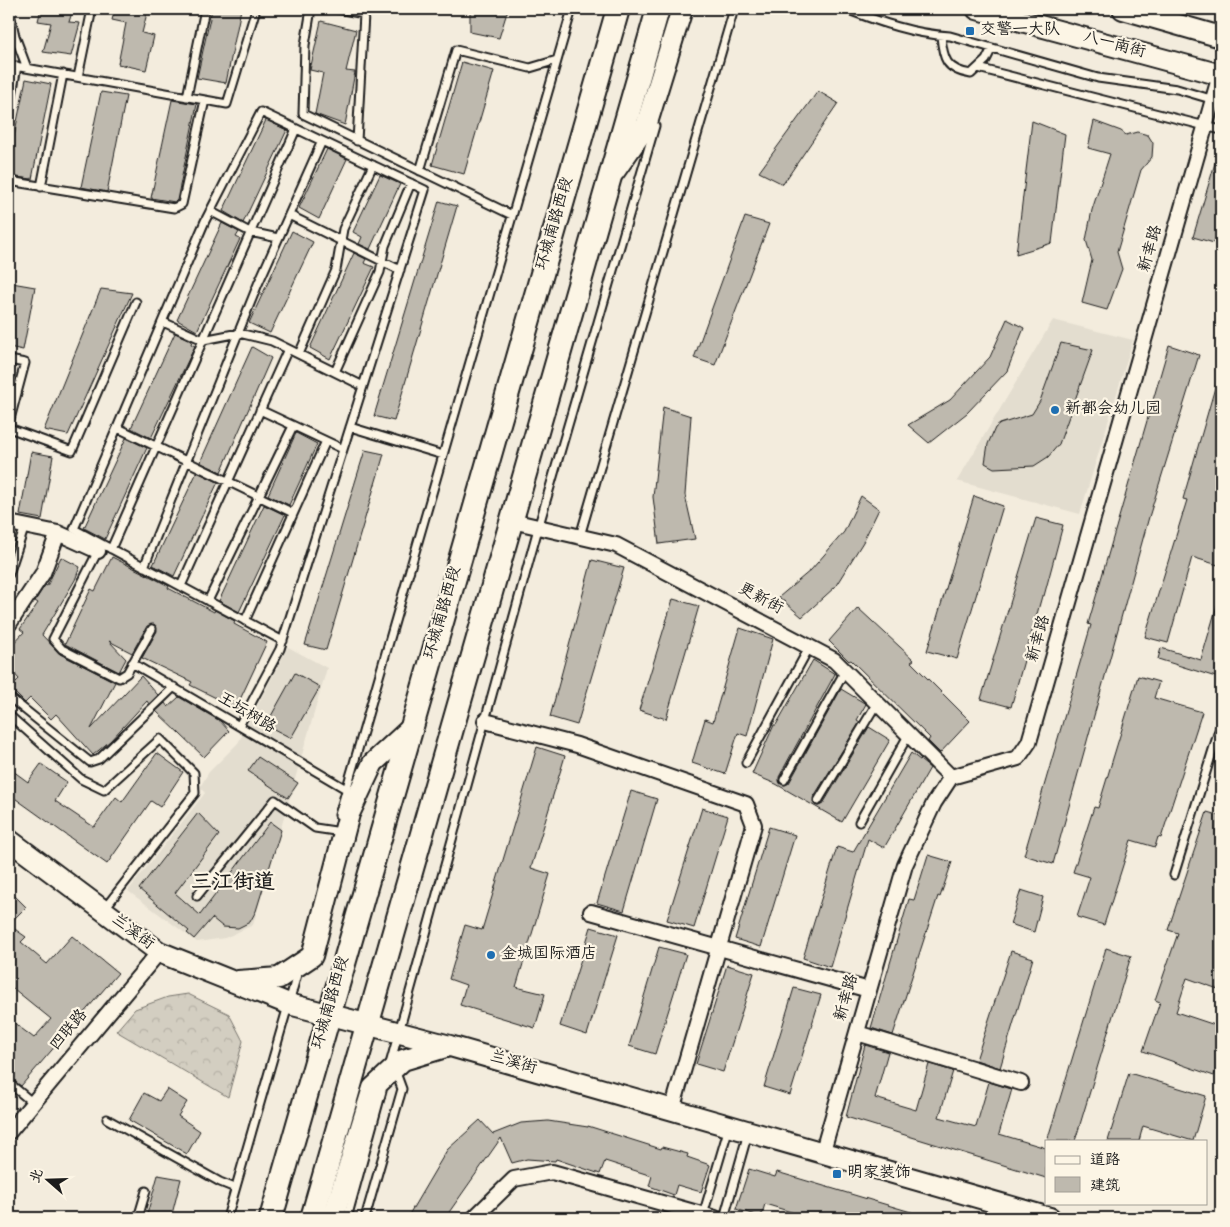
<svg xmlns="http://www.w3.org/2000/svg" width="1230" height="1227" viewBox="0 0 1230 1227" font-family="'Gochi Hand','LXGW WenKai TC',sans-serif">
  <defs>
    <pattern id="forest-crowns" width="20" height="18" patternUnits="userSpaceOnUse" patternTransform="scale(1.25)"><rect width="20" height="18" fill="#d3cec1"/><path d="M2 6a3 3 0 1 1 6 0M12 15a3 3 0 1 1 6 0" fill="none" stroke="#b5b0a5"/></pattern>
  </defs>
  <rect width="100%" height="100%" fill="#f3ecdd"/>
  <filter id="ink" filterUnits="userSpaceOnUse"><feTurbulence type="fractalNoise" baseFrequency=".02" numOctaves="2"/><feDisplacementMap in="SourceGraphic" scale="10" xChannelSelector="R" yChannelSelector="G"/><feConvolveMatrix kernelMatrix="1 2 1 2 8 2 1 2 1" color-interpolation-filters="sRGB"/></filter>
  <g filter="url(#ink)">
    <path fill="#e3ddcf" d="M1053,320L1133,340L1080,514L957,481Z
      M288,647L327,668L253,925L225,938L197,942L128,891L205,793L200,787L209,772L238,743Z"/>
    <path fill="url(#forest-crowns)" stroke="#78756e" d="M188,994L229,1014L243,1041L228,1097L116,1031L135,1009L168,997Z"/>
    <path fill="#beb9ae" stroke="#1c1c1c" d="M41,9H73L69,22L80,23L71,56L43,52L51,23L38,21Z
      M115,9H148L142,33L154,36L146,70L118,64L126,23L112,20Z
      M212,9H241L226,83L197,78Z
      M470,9H508L499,38L470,32Z
      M321,21L356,30L346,71L355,72L345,125L315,114L323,73L310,70Z
      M462,62L494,71L464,174L432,165Z
      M26,79L51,84L32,179L9,176V160Z
      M818,91L838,103L783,184L759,172Z
      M101,92L126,96L107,192L81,187Z
      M172,100L197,104L177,200L175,202L151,198Z
      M266,120L287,130L243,223L223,211Z
      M1032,121L1065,134L1052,243L1016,254Z
      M1094,121L1121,131L1126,135L1137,132L1148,135L1153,143L1152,157L1141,170L1117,252L1122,269L1107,310L1082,303L1092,260L1086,240L1092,210L1110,154L1088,148Z
      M327,149L347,159L319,219L299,208Z
      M1218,153L1221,154V245L1193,237Z
      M380,175L400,184L370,249L359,244L362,237L353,232Z
      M439,201L457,206L394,421L374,416Z
      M745,217L769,224L715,365L694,358Z
      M222,223L239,232L236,237L240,239L197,331L177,320Z
      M292,231L313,242L270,333L249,323Z
      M354,253L366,259L364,263L374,267L330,359L310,348Z
      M12,283L35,287L23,350L9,347V303Z
      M101,289L132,293L68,435L44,430Z
      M1007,319L1024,328L1007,371L967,413L929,443L908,425L950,400L990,357Z
      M175,333L192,341L191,344L195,346L151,438L131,428Z
      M1061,343L1093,350L1059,444L1048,457L1034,466L994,468L985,463L988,444L995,428L1000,424L1032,414L1040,401Z
      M1169,345L1199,355L1149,517L1053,864L1024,855L1091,625L1088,624Z
      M252,347L271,358L221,472L201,463L202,458Z
      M1218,377H1221V566L1192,557L1168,643L1145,637L1187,500L1183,499Z
      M663,407L691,416L685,495L695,539L659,544L653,497Z
      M296,433L317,444L289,505L268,495Z
      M126,438L147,448L146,450L105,539L84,528Z
      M365,450L384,454L326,650L305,645Z
      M31,452L53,456L42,519L20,515Z
      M197,472L218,482L174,576L153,565Z
      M861,496L879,509L863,542L835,587L802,617L779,597L811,570L844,532Z
      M974,496L1003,506L957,659L927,651Z
      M264,505L285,515L239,612L219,601Z
      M1036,518L1063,525L1044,596H1042L1011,707L981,699Z
      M61,557L80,567L75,580L42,635L60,654L115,682L91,729L141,676L158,695L149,704L147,701L110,741L93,755L56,714L51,719L30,698L25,703L10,688L19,679L9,668V648L24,632L20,629L38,603L35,601L45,585L47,586Z
      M112,557L169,586L168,588L214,612L215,610L235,621L234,624L267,642L236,708L190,685L192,682L142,658L157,631L154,624L147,626L132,653L109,641L126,659L119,672L65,644L91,589L95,591Z
      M592,560L624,568L577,725L550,717Z
      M673,599L699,606L666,719L639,710Z
      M1218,602L1221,603V672L1219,678L1158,659L1161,648L1201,660Z
      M858,608L914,660L911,662L970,721L940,753L928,741L930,738L851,660L849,661L829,641Z
      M740,628L773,639L747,736L738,733L725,774L692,763L705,719L713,722Z
      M813,660L835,674L779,777L780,783L785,785L789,783L841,689L866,704L857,720L860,722L813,798L814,804L818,806L823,804L869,727L890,740L842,822L776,784L752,774L774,725H776Z
      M295,673L320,687L291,738L266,725Z
      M1138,676L1159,682L1154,698L1202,712L1161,838L1158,837L1155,847L1131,840L1104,925L1077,917L1090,877L1073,872L1094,807L1098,808Z
      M179,697L220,721L229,731L204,757L156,711L165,703L168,707Z
      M537,747L565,756L531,868L550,874L516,987L545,994L535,1028L460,1005L466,985L449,979L465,925L482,930Z
      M157,753L183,772L160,807L151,801L107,864L9,794V768L28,782L41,764L67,782L55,801L94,827L116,797L122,802Z
      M911,753L930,768L884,848L868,839L830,967L803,958L837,847L853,852Z
      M258,757L298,783L288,798L248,771Z
      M631,791L657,799L624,911L597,903Z
      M702,808L728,816L694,928L667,920Z
      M1207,812L1221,816V990L1187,978L1176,1012L1221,1027V1055L1214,1076L1143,1051L1160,1002L1155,1000L1178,933L1168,930Z
      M198,813L219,835L175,893L200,915L270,822L281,830L256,911L250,922L238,928L223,927L212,918L194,939L187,933L189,931L139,889Z
      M769,827L795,835L761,947L735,939Z
      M928,855L952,862L940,897L938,896L893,1035L871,1028L909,899L914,900Z
      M9,890L26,907L9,924Z
      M1021,890L1043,897L1034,932L1010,924Z
      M9,925L26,937L21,942L47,964L72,936L118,973L21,1086L9,1078V1019L34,1038L51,1019L9,985Z
      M591,927L618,935L587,1035L560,1026Z
      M659,947L686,954L655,1054L629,1046Z
      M1106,948L1131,956L1075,1141H1047Z
      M1011,951L1033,958L1000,1068L976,1060Z
      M727,965L754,973L723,1072L696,1064Z
      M794,988L821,995L790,1095L764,1087Z
      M865,1045L888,1052L875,1098L916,1110L929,1064L953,1071L939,1117L976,1127L989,1082L1012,1089L999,1134L1046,1148V1178L846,1117Z
      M1129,1073L1206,1096L1193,1141L1143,1126L1139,1141H1108Z
      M167,1089L187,1102L178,1116L200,1131L187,1154L129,1120L144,1093L159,1101Z
      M480,1120L493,1134L521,1123L548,1121L588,1127V1126L661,1149L662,1147L688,1154L687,1157L710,1165L701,1192L677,1185L674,1195L649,1186L652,1176L605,1161L600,1174L556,1159L555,1161L527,1159L512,1163L501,1138L445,1218H407L447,1150Z
      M749,1169L775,1177L777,1172L921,1215V1218H811L765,1204L761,1217L736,1209Z
      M158,1175L181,1179L171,1218H146Z"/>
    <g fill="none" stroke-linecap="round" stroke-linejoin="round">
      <defs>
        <path id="lane" d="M9,9L15,36L27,68
          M311,9L305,45L303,114L512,215
          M338,9L364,14L357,141
          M846,9C880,22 913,34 950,36L1098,78L1177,89L1221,102
          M941,36C943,59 946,70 971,74L986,60L992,48
          M9,65L205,100L182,204L174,208L9,181
          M978,68L1221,130
          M78,77L92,9
          M187,97L205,9
          M205,100L227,104L256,9
          M9,113L17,66
          M420,171L456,50L530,68L557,60
          M41,187L63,74
          M210,211L250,232L278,238
          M289,215L400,270
          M163,322L203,340L239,333L272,341L363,386
          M299,354L336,270L343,229L373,165
          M9,360L25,363L9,423
          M335,372L380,272L385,246L411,183
          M260,410L343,449
          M350,427L443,455
          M9,428L72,451L136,302
          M118,428L293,513
          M580,536L734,9
          M111,549L296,129
          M98,551L53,639L62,649L119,678L127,673L152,629
          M144,567L258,284L322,141
          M9,574L25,526
          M181,586L288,349
          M208,601L293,426
          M245,621L326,441
          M132,663L346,789
          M9,697L90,762L99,759L174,687
          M9,715L81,779L104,790L160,739L194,773L195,793L105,908
          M239,726L280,649L425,190L261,112L205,221L74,529L283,641
          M746,763L810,646
          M784,780L845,671
          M818,801L877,703
          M339,815L572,9
          M859,822L909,734
          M1174,875L1221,724
          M197,896L275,800L315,828L335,831
          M390,1064L539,525L655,126
          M9,1083L33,1103
          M107,1119L220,1182L235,1188
          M703,1215L729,1127
          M138,1218L146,1191
          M227,1218L298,971
          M347,1218L382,1091
          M365,1218L402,1089L395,1070
          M724,1218L748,1133"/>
        <path id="street" d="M512,521L616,545L834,660L951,777
          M9,523L58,533L98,551
          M9,624L43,573L58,533
          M485,721L577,745L746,804L754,825L672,1110
          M591,912L869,990
          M857,1033L1021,1083
          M9,1132L159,952
          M822,1154L905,865L934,803L951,777L1018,758L1029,742L1220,75
          M474,1218L514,1179L552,1172L715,1218"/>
        <path id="secondary" d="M977,9L1221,75
          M1123,9L1221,37
          M614,172L646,126L682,9
          M9,840L159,952L289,1004L450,1046L1050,1218
          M238,981L279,978L312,956L349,814L373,763L411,728
          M333,1218L373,1088L403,1060L449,1046"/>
        <path id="primary" d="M271,1218L618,9
          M312,1218L658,9"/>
      </defs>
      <use href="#lane" stroke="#1c1c1c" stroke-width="11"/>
      <use href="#street" stroke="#1c1c1c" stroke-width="18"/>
      <use href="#secondary" stroke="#1c1c1c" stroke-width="24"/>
      <use href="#primary" stroke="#1c1c1c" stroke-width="26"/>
      <use href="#lane" stroke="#fcf5e5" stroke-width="7"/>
      <use href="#street" stroke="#fcf5e5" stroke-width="14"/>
      <use href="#secondary" stroke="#fcf5e5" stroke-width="20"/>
      <use href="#primary" stroke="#fcf5e5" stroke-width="22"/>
    </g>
  </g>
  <g fill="#1f6fb2" stroke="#fcf5e5" stroke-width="2">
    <rect x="965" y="26" width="10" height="10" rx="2.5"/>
    <circle cx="1055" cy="410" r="5"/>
    <circle cx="491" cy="955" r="5"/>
    <rect x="832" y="1169" width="10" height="10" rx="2.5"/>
  </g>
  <g text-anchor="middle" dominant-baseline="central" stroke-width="4.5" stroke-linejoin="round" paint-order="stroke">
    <g font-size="16" fill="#1c1c1c" stroke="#fcf5e5" text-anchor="start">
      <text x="980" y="31">交警一大队</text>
      <text x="1065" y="410">新都会幼儿园</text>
      <text x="501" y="955">金城国际酒店</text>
      <text x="847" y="1174">明家装饰</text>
    </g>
    <g font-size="16" fill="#1c1c1c" stroke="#fcf5e5">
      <text transform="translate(1114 46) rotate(15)">八一南街</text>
      <text transform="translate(556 224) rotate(-74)">环城南路西段</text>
      <text transform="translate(1152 249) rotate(-74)">新幸路</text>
      <text transform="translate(760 600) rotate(28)">更新街</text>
      <text transform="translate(444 613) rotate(-74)">环城南路西段</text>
      <text transform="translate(1040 639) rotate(-74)">新幸路</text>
      <text transform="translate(246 714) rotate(31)">王坛树路</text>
      <text transform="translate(132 933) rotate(37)">兰溪街</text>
      <text transform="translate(848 998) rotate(-74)">新幸路</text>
      <text transform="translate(332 1003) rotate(-74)">环城南路西段</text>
      <text transform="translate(70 1031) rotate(-50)">四联路</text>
      <text transform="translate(513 1064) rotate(16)">兰溪街</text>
    </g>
    <g font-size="21" font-weight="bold" fill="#1c1c1c" stroke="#fcf5e5">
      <text x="233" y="884">三江街道</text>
    </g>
  </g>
  <rect width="1230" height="1227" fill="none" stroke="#fcf5e5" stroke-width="30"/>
  <rect x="15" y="15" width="1200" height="1197" fill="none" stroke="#1c1c1c" stroke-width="2" filter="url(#ink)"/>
  <rect x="1045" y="1140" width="162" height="65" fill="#fcf5e5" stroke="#a29e95"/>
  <rect x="1055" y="1156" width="25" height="8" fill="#fcf5e5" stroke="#a29e95"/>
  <text x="1090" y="1164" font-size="15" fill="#1c1c1c">道路</text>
  <rect x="1055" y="1177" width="25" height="15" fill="#beb9ae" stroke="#a29e95"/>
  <text x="1090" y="1190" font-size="15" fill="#1c1c1c">建筑</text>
  <g transform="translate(48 1180) rotate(290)" stroke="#fcf5e5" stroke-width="4" paint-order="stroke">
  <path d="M0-4L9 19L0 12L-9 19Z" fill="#1c1c1c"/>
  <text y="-8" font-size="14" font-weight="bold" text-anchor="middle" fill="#1c1c1c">北</text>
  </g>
</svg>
